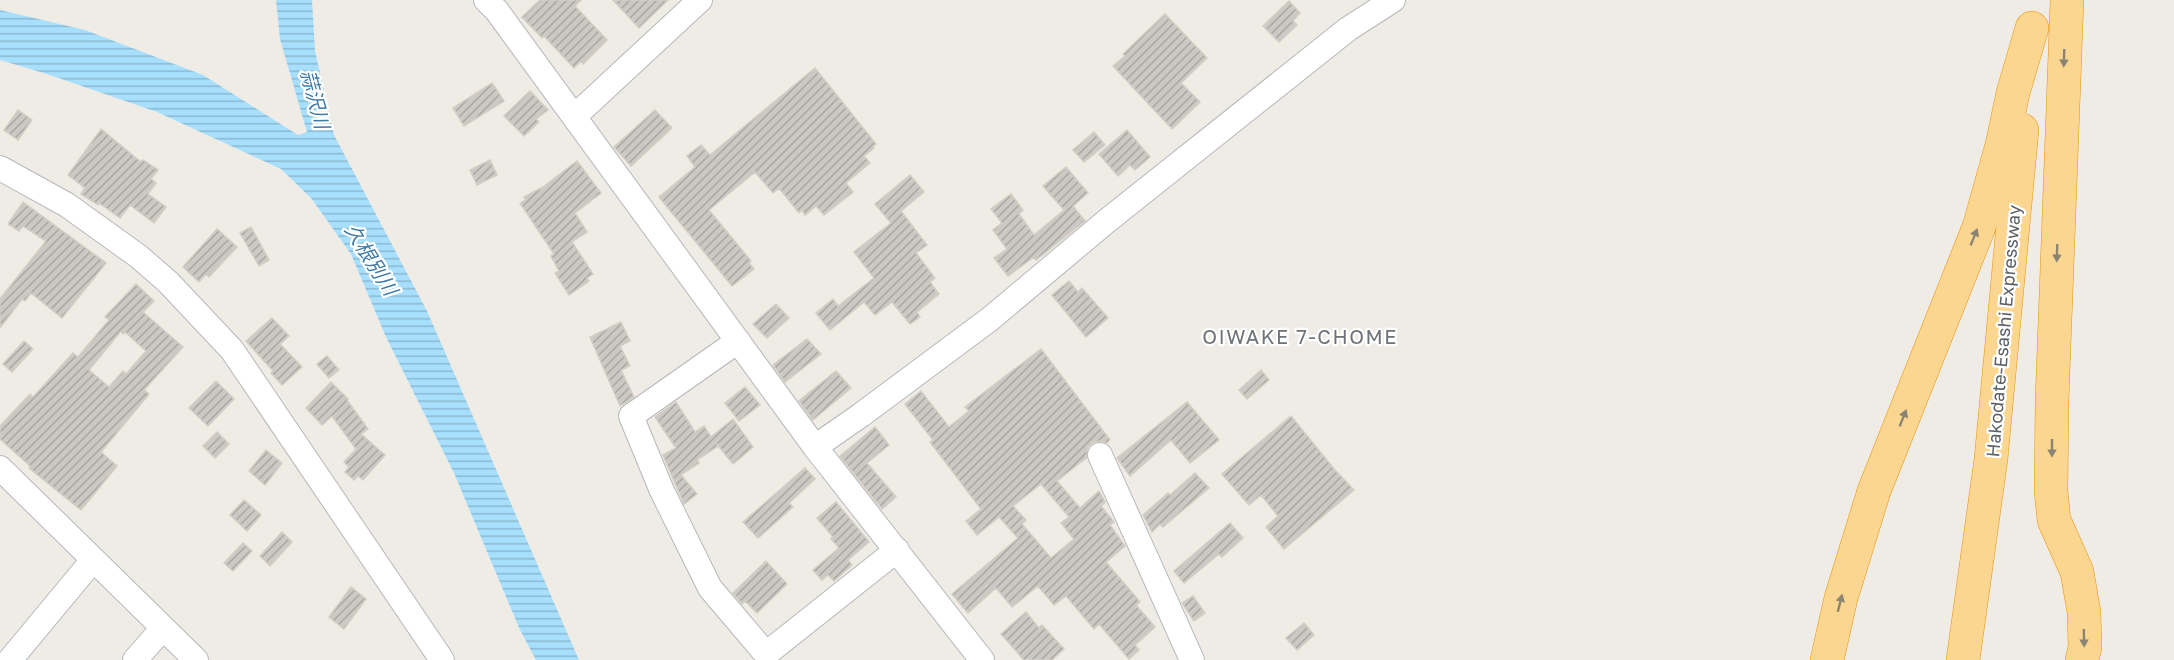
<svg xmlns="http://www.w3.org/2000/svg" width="2174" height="660" viewBox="0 0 2174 660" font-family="'Golos Text','Noto Sans JP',sans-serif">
  <defs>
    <pattern id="water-rules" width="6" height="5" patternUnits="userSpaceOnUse" patternTransform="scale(1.5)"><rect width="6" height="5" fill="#a7dffd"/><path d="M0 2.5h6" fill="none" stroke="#8bb8d0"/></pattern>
    <pattern id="building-hatch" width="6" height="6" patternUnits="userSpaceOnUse" patternTransform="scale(1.5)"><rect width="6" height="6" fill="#ccc9c4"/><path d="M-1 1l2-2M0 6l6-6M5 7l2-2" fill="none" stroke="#a9a7a3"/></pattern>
  </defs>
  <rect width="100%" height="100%" fill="#efece5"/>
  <path fill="url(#water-rules)" d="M276,0H312L315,51L334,135L427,311L579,660H536L520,630L454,473L386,337L351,254L311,198L281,169L157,112L47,74L0,60V10L85,30L203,75L298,135L307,132L280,39Z"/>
  <path fill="url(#building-hatch)" stroke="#d3cdc3" stroke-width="1.5" fill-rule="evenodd" d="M540,0H581L575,6L607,40L583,64L581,61L574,68L544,36L542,38L522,17Z
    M613,0H668L639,28Z
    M1289,1L1300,13L1293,21L1297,25L1279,42L1263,26Z
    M1165,14L1207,58L1181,83L1200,102L1172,129L1113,66L1125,56L1123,54Z
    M815,68L876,144L873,146L874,148L864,156L870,163L846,183L853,192L824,215L816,206L805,215L802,210L799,213L779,188L773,193L755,172L709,210L751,261L749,263L754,269L732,286L659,197L695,167L687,156L701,145L710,155Z
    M492,83L504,101L464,126L453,108Z
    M530,91L548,110L536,119L539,122L524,136L504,116Z
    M18,110L32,120L18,140L4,130Z
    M655,110L672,128L631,166L614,147Z
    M101,129L141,162L143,160L158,170L151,179L156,183L148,194L166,207L154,223L130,205L120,218L99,203L98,205L81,194L85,188L68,175Z
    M1127,130L1150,157L1135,170L1130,165L1118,176L1099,154Z
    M1094,132L1105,145L1084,162L1073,150Z
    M490,160L497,175L477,185L470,170Z
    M577,161L601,193L575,213L587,232L572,242L593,274L587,278L589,281L569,295L555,273L559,271L551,256L554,254L520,203L526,200L524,197L543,187Z
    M1066,167L1088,193L1073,206L1085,221L1036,260L1034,257L1008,276L994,258L1007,249L993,230L1002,223L991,209L1011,194L1023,210L1019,214L1034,235L1064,210L1043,186Z
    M910,175L924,192L901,211L927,245L916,253L935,278L930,282L939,294L917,312L920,317L910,324L892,302L875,315L864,302L830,330L816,313L833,299L838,306L874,278L854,252L891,223L875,204Z
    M23,202L106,263L62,318L31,293L25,301L22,299L0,328V299L46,241L23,226L19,231L8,224Z
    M251,227L269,260L259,266L240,233Z
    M217,229L237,247L209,277L206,274L199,282L183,267Z
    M1069,281L1078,292L1082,288L1108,318L1086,337L1052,295Z
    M136,284L154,301L143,312L183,347L144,390L149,394L101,452L117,466L81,510L29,468L30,466L0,439V426L30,394L33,397L73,353L78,357L109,320L105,317ZM121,331L123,334L125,332L146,351L126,374L123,371L109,387L89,370Z
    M776,304L789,318L767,338L753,324Z
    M272,318L289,336L280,344L302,367L282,385L271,373L273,371L246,341Z
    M621,322L630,341L620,346L630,366L621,370L634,397L620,406L590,337Z
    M807,339L821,354L785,382L773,365Z
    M24,341L33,349L12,372L3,364Z
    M1041,349L1110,440L1107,443L1101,441L1094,442L1088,447L1086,458L1057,481L1080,508L1099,491L1105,502L1101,506L1114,522L1110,525L1125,546L1106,562L1140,602L1136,605L1155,627L1135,645L1139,650L1129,659L1099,624L1094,629L1066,596L1054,605L1038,586L1012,607L996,588L968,613L952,594L1018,538L999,517L977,535L966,521L981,509L930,442L933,440L905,404L921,391L949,427L969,411L965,407ZM1041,484L1069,517L1061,523L1074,539L1051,558L1022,524L1026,520L1013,506Z
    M327,356L339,370L329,378L317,364Z
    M1261,370L1269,380L1247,399L1239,390Z
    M836,371L851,388L813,420L799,401Z
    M216,381L234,399L208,426L189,408Z
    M331,382L348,399L347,400L368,429L361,434L385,455L363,480L358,476L354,480L345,472L349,467L344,462L356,449L332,416L322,425L306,408Z
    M745,387L760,405L739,421L725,403Z
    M676,402L695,432L704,426L711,437L733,419L753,447L733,464L715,442L718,446L697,460L699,463L681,475L697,494L684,504L663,455L676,448L655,417Z
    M1187,402L1219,440L1190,463L1171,440L1130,476L1117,458Z
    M1291,416L1335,470L1354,490L1284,549L1266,527L1278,516L1261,495L1249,505L1222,474Z
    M875,427L889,445L867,463L896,497L882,509L840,456Z
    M217,432L229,444L215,458L203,446Z
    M266,450L282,463L265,485L249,471Z
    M805,468L815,479L789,503L793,507L758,538L743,522Z
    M1195,473L1209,488L1163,527L1160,524L1152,532L1143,515L1168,493L1170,495Z
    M244,500L261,515L247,531L230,515Z
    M836,502L869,542L848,560L852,565L834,581L828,575L822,580L813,570L839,548L831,539L833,537L817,518Z
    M1230,523L1243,538L1222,557L1219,554L1184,583L1174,571Z
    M282,532L292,542L270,566L260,556Z
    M243,543L252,551L233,571L224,563Z
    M766,561L787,584L757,613L745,601L742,604L733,593Z
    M351,587L366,599L344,629L329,617Z
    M1193,596L1205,613L1194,621L1182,603Z
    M1026,612L1039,628L1042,625L1064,649L1052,660H1024L1001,634Z
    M1304,623L1314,635L1297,650L1286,638Z"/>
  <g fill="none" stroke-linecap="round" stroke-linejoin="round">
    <defs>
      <path id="minor" d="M486,0L497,11L815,447L982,660
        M575,116L700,0
        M0,168L67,205L138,256L168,282L232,350L442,660
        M738,341L631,416L662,491L710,588L766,654L897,550
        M815,447L861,415L990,319L1108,220L1348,29L1393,0
        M1100,455L1192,660
        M0,468L196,660
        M10,660L93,560
        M135,660L163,628"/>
      <path id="highway" d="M2067,0L2052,401L2051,491L2054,520L2077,572L2084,612L2085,647L2082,660
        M1827,660L1841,598L1874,491L1979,227L2002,145L2013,93L2032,28
        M1963,660L1991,459L2022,130"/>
    </defs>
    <use href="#minor" stroke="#b5b8bb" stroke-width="26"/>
    <use href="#highway" stroke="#ee9105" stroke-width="34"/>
    <use href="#minor" stroke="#fff" stroke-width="24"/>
    <use href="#highway" stroke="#fad690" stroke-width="33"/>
  </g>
  <defs><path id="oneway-solid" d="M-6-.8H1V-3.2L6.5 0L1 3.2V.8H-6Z" transform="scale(1.5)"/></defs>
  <g fill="#8c8472">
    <use href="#oneway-solid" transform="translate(2064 58) rotate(92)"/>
    <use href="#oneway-solid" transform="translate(1974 237) rotate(-68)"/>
    <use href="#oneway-solid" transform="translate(2057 253) rotate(92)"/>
    <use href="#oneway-solid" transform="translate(1903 418) rotate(-68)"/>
    <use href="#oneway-solid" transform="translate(2052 448) rotate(90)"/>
    <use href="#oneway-solid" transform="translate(1840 603) rotate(-76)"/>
    <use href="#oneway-solid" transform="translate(2084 638) rotate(89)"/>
  </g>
  <g text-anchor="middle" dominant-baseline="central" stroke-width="4.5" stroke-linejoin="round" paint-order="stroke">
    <g font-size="18" fill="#5d6165" stroke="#fff">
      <text transform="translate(2003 331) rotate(-85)">Hakodate-Esashi Expressway</text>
    </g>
    <g font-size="20" font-style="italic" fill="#417ba7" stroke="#fff">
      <text transform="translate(316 99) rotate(75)">蒜沢川</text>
      <text transform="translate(372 259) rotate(58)">久根別川</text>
    </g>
    <g font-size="20" letter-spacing="1.5" fill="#6e7377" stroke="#fff">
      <text x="1300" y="336">OIWAKE 7-CHOME</text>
    </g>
  </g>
</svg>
